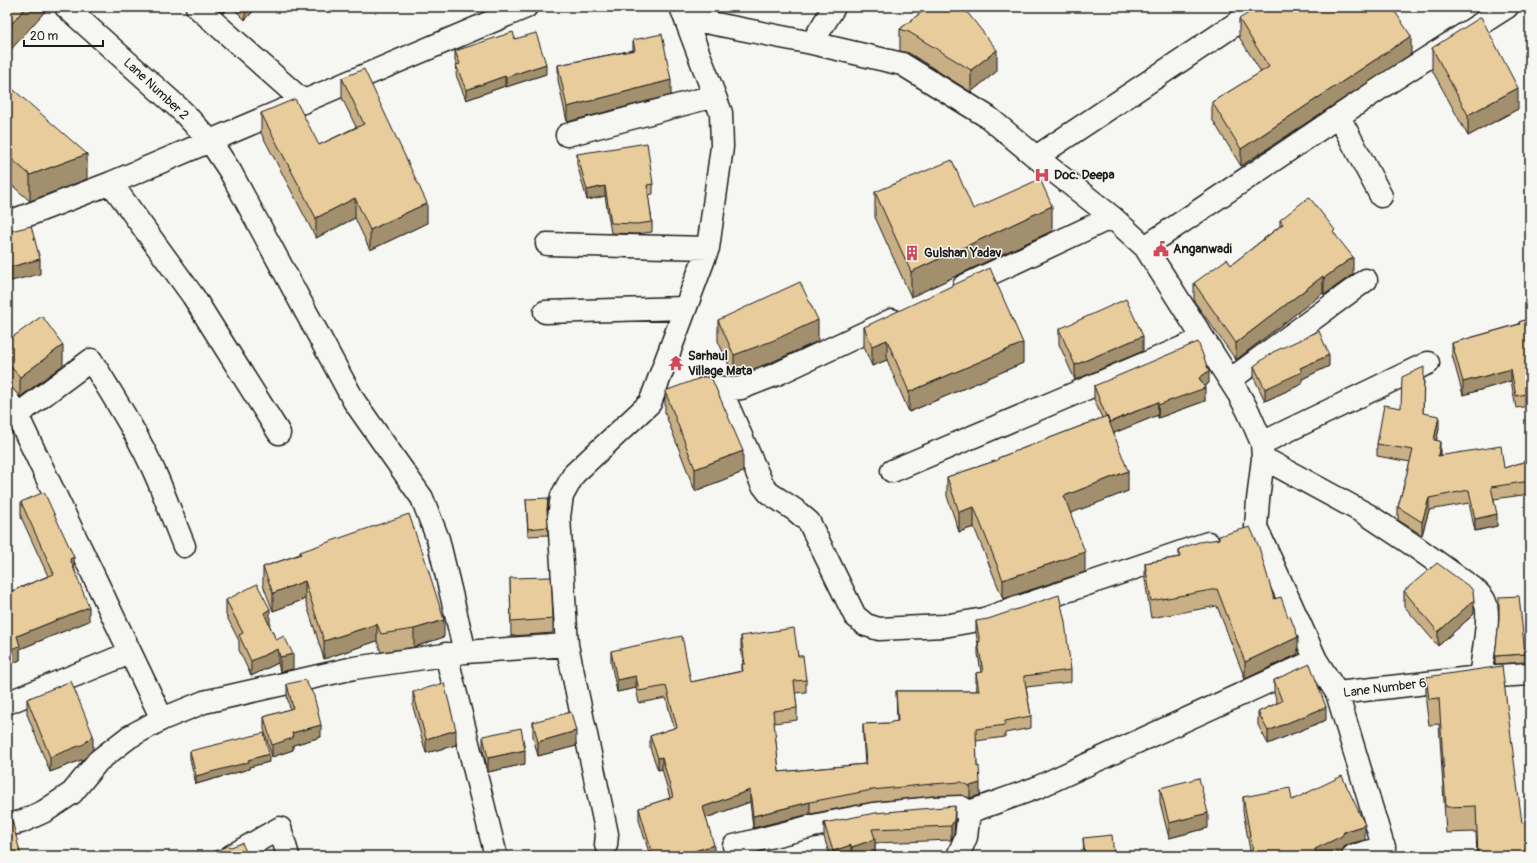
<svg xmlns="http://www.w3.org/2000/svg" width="1537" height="863" viewBox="0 0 1537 863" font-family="Pangolin,sans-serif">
  <rect width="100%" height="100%" fill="#f6f6f2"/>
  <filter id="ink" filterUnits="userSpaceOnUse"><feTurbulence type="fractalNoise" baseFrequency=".025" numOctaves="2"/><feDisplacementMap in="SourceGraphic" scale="8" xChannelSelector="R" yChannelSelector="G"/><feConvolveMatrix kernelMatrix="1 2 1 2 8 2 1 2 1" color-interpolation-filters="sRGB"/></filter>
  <g filter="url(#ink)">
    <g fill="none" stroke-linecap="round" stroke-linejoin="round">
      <defs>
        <path id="minor" d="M66,7L182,111L210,141L230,171L354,401L422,498L438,539L465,652
          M197,7L304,102
          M685,18L812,43L902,64L988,117L1036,157L1112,217L1145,247L1238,393L1248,411L1262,443L1263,458L1258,500L1256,527L1316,660L1337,693L1386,856
          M812,43L834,7
          M1339,117L1381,196
          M567,135L714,96
          M1036,157L1261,7
          M111,183L193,296L279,433
          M7,223L111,183L526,7
          M547,244L708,248
          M1145,247L1388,83L1507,7
          M964,286L1112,217
          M545,312L685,308
          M1230,380L1366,280
          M707,386L732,389L741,388L777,374L892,320
          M720,388L762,484L769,493L795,510L809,522L855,616L866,625L879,629L944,626L984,619L1208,543
          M7,399L17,415L162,719
          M17,415L91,360C115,399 140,438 158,480C167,502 175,524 184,546
          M1262,443L1428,363
          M1263,458L1368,515L1410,543L1473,588C1477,592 1483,596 1485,602C1491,614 1482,661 1480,677
          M892,471L1203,339
          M446,654L496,856
          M1337,693L1480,677L1530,674
          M7,703L130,653
          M7,825L21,822L45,811L72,793L98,761L129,737L162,719L204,702L354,668L465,652L567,645
          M606,845L607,834L567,645L559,517L562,496L574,474L650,403L708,248L722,147L721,113L681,7
          M734,846L813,826L873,814L933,808L961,807L969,812L1036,788L1316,660
          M231,856L280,828L288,856
          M958,856L966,837L969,812
          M1353,856L1384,847"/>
      </defs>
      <use href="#minor" stroke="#1c1c1c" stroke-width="25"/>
      <use href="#minor" stroke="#f6f6f2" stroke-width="22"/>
    </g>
    <path fill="#c8af86" stroke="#1c1c1c" d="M217,7H230L224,13Z
      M232,7H257L245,20Z
      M928,7L997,71L971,92L909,53L900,51V29Z
      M1239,19L1411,54L1241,166L1212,119V102L1261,72L1239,37Z
      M515,39L546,74L506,87L505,86L466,100L456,75L457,65L455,61V51Z
      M633,40L671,95L567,122L558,80V65L633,50Z
      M1432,48L1518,109L1468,136L1432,70Z
      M342,78L427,223L370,250L355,218L316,238L261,133V113L319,145L356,127L342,98Z
      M7,84L87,179L30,201L7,181Z
      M577,154L653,184V194L648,195L652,222V232L637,234L611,233L605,196L587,200L577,164Z
      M875,192L1052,231L911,297L875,217Z
      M1280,220L1335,234L1353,274L1324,295L1323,293L1236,360L1194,301V283L1231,265L1280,226Z
      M1530,318V406L1516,408L1511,381L1463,395L1452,355V343L1519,324V322Z
      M718,320L818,341L772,362L734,376L718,341Z
      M864,327L1023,363L909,412L887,360L872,366L864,347Z
      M1059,329L1143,351L1075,380L1059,344Z
      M7,341L63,365L20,397L12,388L7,387Z
      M1254,366H1329L1302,379V384L1265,401L1254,378Z
      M1424,379L1423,413L1439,429L1436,440L1440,453V455L1504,468L1530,460V494L1494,499L1497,526L1475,531L1469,503L1429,510L1422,535L1398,520V507L1410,462L1377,456V444L1401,408Z
      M1209,383L1204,387L1205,401L1158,418V415L1114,433L1128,491L1070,513L1085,572L1003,599L974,527L959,532L947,496V477L998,460V458L1102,418L1094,399V386Z
      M665,391L743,472L695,491L665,413Z
      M526,499L548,505L547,515L548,535L528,536Z
      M21,502L74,567L89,621L20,649V660L7,665V593L48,576L21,517Z
      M1219,536L1274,599L1298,654L1245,679L1217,606L1151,618L1145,580V563L1179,557V549L1219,539Z
      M300,552L444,637L414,647L381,652L377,641L324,659L305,599L273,611L263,585V567L300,554Z
      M510,578L553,619V633L511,636Z
      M1404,591L1474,614L1438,646L1404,606Z
      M226,600L270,624H269L276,640L293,669L280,672L278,663L251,676L239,650V641L226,615Z
      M976,621L1071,670V682L1026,687L1031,716V728L1005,733V737L976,741L977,767L980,795L970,798L961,795L932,796L872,802L810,814L753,828L750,802L706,818L714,856H650L639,820V808L670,798L662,769L658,770L650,748V736L674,728L666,698L639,703L636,688L617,692L611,663V651L691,682L742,671V664H743L741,648V636L798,656L806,680V692L795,693L797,708V720L774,723L779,772L865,764L863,736V724L891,723L897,721L896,691H977L976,685V673L981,672L978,654V644L976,633Z
      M1525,654V662L1495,664V656Z
      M1426,677L1522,823L1530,856H1477L1476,832L1446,833L1439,724L1429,725L1426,703Z
      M1274,680L1326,720L1268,744L1258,725V712L1277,703L1274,693Z
      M287,684L321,737L293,745V750L272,757L264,729V717L290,709L287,696Z
      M413,692L456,745L426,753L413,707Z
      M27,699L93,749L84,759L50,772L27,714Z
      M533,722L576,746L538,756L533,737Z
      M483,736L525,764L488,772L483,750Z
      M190,751L269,762L249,767V769L196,784L190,759Z
      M1160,788L1208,828L1169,838L1160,802Z
      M1243,797L1292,800L1365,840L1349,844L1344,847L1342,851L1331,856H1251L1243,811Z
      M955,820L954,834L951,840L875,843V853L865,856H830L824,837V823Z
      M1083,838L1114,856H1084Z"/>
    <path fill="#a28f6d" stroke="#1c1c1c" d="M26,7H49L7,54V29Z
      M224,7H230L224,13Z
      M245,7H257L245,20Z
      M1411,36V54L1241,166V149Z
      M997,50V71L971,92V70Z
      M546,64V74L506,87V77Z
      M505,76V86L466,100V90Z
      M671,80V95L567,122V107Z
      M1518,88V109L1468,136V115Z
      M87,154V179L30,201V175Z
      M605,186V196L587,200V190Z
      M355,198V218L316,238V218Z
      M427,203V223L370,250V230Z
      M1052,206V231L911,297V272Z
      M1353,257V274L1324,295V278Z
      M40,259V274L7,282V268Z
      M1323,276V293L1236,360V343Z
      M818,320V341L772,362L734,376V355Z
      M1143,336V351L1075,380V365Z
      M887,340V360L872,366V346Z
      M1023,343V363L909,412V392Z
      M63,345V365L20,397V377Z
      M1329,355V366L1302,379V384L1265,401V389L1300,368Z
      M1511,369V381L1463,395V382Z
      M1209,371V383L1201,389L1205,388V401L1158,418V405L1199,378Z
      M1158,402V415L1109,435V423Z
      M1439,416V429L1434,452V440Z
      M1440,441V453L1438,468V456Z
      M743,451V472L695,491V469Z
      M1128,471V491L1064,516V496Z
      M548,498V505L547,518V510Z
      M1429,498V510L1422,535V522Z
      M974,507V527L959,532V512Z
      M1497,514V526L1475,531V519Z
      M1085,552V572L1003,599V580Z
      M74,557V572L70,559Z
      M305,581V599L273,611V593Z
      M1474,600V614L1438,646V632Z
      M89,607V621L20,649V660L7,665V650L17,636Z
      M270,609V624L264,627V613Z
      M444,620V637L414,647V629Z
      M377,624V641L324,659V641Z
      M1298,637V654L1245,679V662Z
      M278,649V663L251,676V661Z
      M293,654V669L280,672V657Z
      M636,676V688L617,692V680Z
      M1326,707V720L1268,744V731Z
      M321,725V737L293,745V750L272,757V745L292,733Z
      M456,730V745L426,753V739Z
      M576,731V746L538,756V742Z
      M93,735V749L84,759L50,772V757Z
      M525,750V764L488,772V758Z
      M269,754V762L249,767V769L196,784V776L248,760Z
      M662,757V769L658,770V758Z
      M980,783V795L970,798V786Z
      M750,790V802L703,819V807Z
      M810,802V814L753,828V816Z
      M955,806V820L954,834L951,840V826Z
      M1208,813V828L1169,838V823Z
      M1365,825V840L1349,844L1344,847L1342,851L1331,856H1315V849L1349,830Z
      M875,839V853L865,856H852V847Z
      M714,845V856H678Z
      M851,845V856H833V851Z"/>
    <path fill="#e8cc9c" stroke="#1c1c1c" d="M7,7H26L7,29Z
      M928,7H963L997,50L971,70L909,32L900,29Z
      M1258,7H1392L1411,36L1241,149L1212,102L1269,67L1239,19Z
      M1481,17L1518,88L1468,115L1432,48Z
      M513,32L515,39L536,33L546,64L506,77L505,76L466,90L456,65L460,64L455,51Z
      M662,34L671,80L567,107L558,65L635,50L633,40Z
      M364,69L427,203L370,230L355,198L316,218L261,113L295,99L319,145L364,124L342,78Z
      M7,84L87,154L30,175L7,155Z
      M647,143L653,184L647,185L652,222L637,224L611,223L605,186L587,190L577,154Z
      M952,160L973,209L1040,179L1052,206L911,272L875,192Z
      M1309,197L1335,230L1333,232L1353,257L1324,278L1323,276L1236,343L1194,283L1227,259L1231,265L1283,224L1280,220Z
      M31,226L40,259L7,268V232Z
      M990,268L1023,343L909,392L887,340L872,346L864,327Z
      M800,282L818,320L772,341L734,355L718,320Z
      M1126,299L1143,336L1075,365L1059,329Z
      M42,316L63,345L20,377L12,368L7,367V341Z
      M1530,318V393L1516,396L1511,369L1463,382L1452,343L1520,324L1519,322Z
      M1319,331L1329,355L1300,368L1302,372L1265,389L1254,366L1273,352Z
      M1198,342L1209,371L1199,378L1205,388L1158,405V402L1110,422L1107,416H1106L1094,386Z
      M1424,367L1423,413L1439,416L1434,440L1440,441L1438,456L1501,446L1504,468L1530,460V481L1491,487L1497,514L1475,519L1469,490L1429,498L1422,522L1398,507L1413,450L1377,444L1384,405L1401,408L1402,377Z
      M703,377H711L743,451L695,469L665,391Z
      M1107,416L1128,471L1064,496L1085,552L1003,580L974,507L959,512L947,477L998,460V458Z
      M44,492L74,557L70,559L89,607L17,636L20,646L7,650V593L54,574L21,502Z
      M548,498L547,510L548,527L528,529L526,499Z
      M409,514L421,550H422L444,620L414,629L381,634L377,624L324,641L305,581L273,593L263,567L301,554L300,552Z
      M1250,527L1259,547L1274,599L1281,597L1288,617L1290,616L1298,637L1245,662L1217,589L1151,601L1145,563L1180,557L1179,549L1199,542L1219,539V536Z
      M1437,563L1471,588L1473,591L1474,600L1438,632L1404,591Z
      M551,577L553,619L511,622L510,578Z
      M257,584L270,609L264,613L276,640L284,636L293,654L280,657L278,649L251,661L239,635L243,633L226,600Z
      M1059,595L1065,622L1071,670L1024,676L1031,716L1005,721V725L976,729L977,767L979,766L980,783L970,786L961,782L932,784L872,790L810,802L753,816L750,790L703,807L714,845L678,856H653L639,808L673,797L662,757L658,758L650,736L677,727L666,686L639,691L636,676L617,680L611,651L682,636L691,682L743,671L742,664H745L741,636L794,628L798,656H803L806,680L794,681L797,708L773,711L779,772L866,764L863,724L891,723V722L898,721L896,691H979L976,673L983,672L978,642H980L976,621L988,619Z
      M1519,596L1525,654L1495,656L1499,620V597Z
      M1310,664L1326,707L1268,731L1258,712L1282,701L1274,680Z
      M1502,666L1522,823L1530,822V856H1478L1476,806L1446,807L1439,698L1429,699L1426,677Z
      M305,680L314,696L321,725L292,733L293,738L272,745L264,717L293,708L287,684Z
      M71,681L93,735L84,744L50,757L27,699Z
      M444,683L456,730L426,739L413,692Z
      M571,712L576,731L538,742L533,722Z
      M521,728L525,750L488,758L483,736Z
      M264,733L269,754L248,760L249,762L196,776L190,751Z
      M1342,776L1365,825L1349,830L1344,832L1342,836L1315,849L1317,856H1254L1243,797L1290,788L1292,800Z
      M1199,778L1208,813L1169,823L1160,788Z
      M955,806L954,820L951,826L872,829L875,839L852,847L851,845L833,851L824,823L875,813Z
      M12,820L21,856H7V821Z
      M1112,835L1114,856H1085L1083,838Z
      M242,843L248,856H204L227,846L231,847Z"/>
  </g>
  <defs>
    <symbol id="hospital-bare" viewBox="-9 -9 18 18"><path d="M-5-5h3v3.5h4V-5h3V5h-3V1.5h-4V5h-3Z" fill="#d1495b" stroke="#f6f6f2" stroke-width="2.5" paint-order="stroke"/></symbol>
    <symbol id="civic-bare" viewBox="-9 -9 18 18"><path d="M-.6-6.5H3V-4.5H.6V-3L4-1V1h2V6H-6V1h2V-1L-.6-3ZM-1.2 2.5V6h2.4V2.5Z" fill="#d1495b" stroke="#f6f6f2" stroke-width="2.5" paint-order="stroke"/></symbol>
    <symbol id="building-bare" viewBox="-9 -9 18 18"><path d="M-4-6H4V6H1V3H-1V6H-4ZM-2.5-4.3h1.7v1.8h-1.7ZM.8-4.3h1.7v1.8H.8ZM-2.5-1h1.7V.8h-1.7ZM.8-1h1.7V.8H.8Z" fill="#d1495b" stroke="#f6f6f2" stroke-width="2.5" paint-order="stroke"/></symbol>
    <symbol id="temple-bare" viewBox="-9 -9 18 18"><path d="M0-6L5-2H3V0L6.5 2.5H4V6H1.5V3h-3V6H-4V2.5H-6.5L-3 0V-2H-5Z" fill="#d1495b" stroke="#f6f6f2" stroke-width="2.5" paint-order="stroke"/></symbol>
  </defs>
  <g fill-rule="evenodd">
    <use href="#hospital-bare" x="1031" y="164" width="22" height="22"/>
    <use href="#civic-bare" x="1150" y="238" width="22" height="22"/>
    <use href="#building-bare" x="901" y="242" width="22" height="22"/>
    <use href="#temple-bare" x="665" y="352" width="22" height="22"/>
  </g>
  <g text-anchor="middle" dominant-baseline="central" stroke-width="3" stroke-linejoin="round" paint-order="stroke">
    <g font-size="13" fill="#1c1c1c" stroke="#f6f6f2">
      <text transform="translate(156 89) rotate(43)">Lane Number 2</text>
      <text transform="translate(1385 688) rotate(-7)">Lane Number 6</text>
    </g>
    <g font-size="13" font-weight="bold" fill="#1c1c1c" stroke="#f6f6f2" text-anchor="start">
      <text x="1054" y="175">Doc. Deepa</text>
      <text x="1173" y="249">Anganwadi</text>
      <text x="924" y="253">Gulshan Yadav</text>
      <text x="688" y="356">Sarhaul<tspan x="688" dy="15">Village Mata</tspan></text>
    </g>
  </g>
  <rect width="1537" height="863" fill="none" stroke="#f6f6f2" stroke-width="24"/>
  <rect x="12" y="12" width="1513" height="839" fill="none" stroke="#1c1c1c" stroke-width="1.5" filter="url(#ink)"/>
  <path d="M24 40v6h79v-6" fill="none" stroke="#1c1c1c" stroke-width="2"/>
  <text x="30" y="40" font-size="12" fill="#1c1c1c" stroke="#f6f6f2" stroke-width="3" paint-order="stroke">20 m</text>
</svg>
